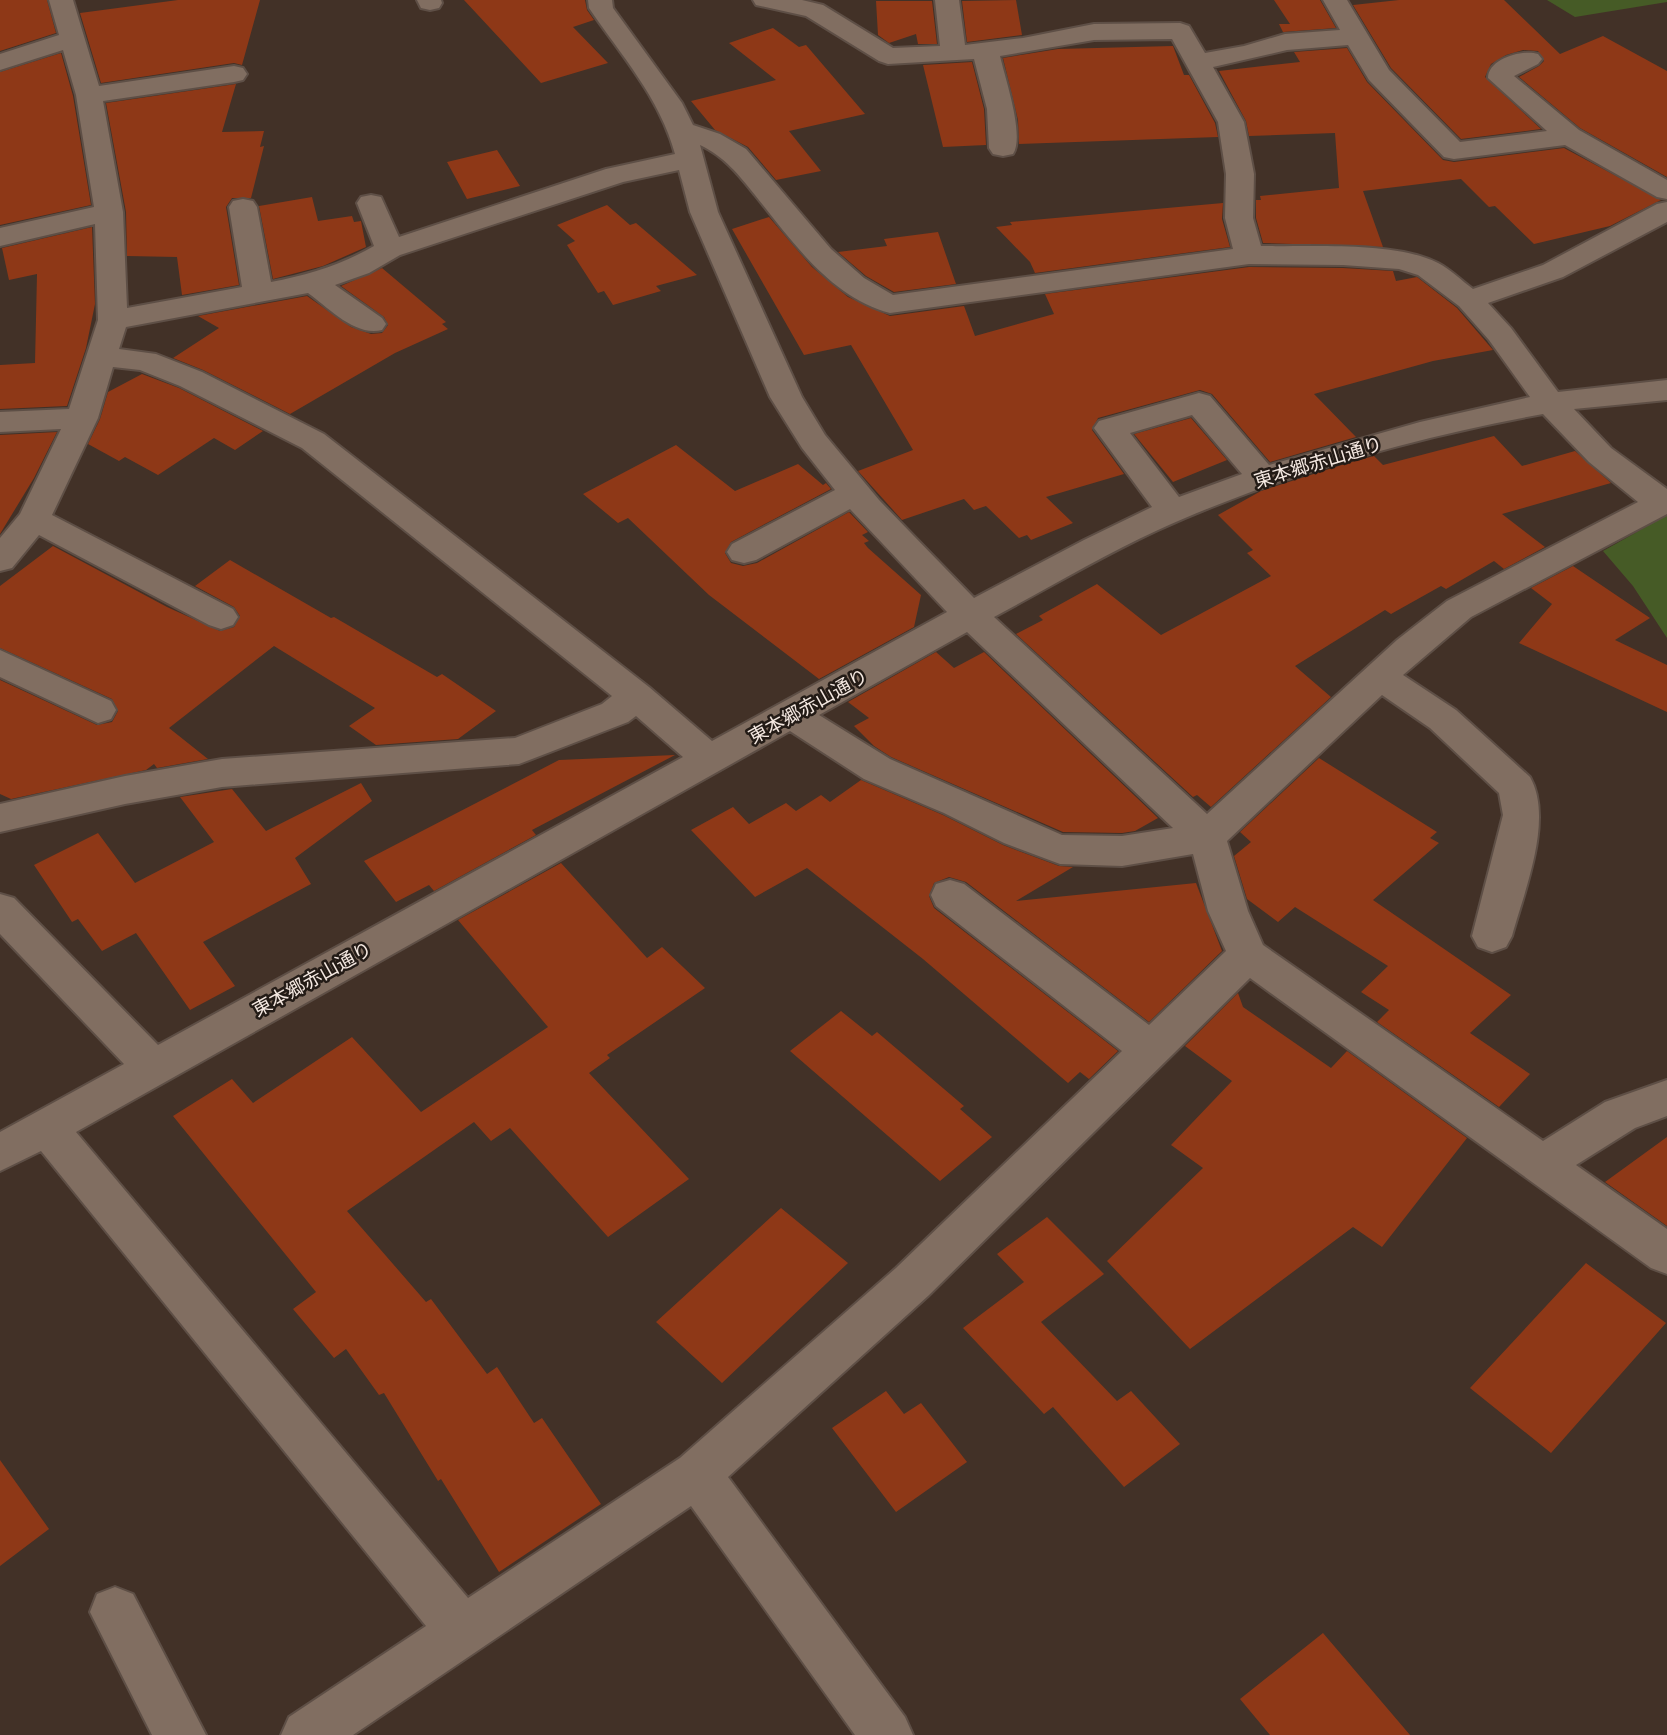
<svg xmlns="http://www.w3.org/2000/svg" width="1667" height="1735" viewBox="0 0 1667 1735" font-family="Merriweather,'Noto Sans JP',serif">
  <rect width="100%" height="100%" fill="#423127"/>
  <path fill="#465b26" d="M1547,0H1667V2L1575,17Z
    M1667,515V638L1633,586L1603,551Z"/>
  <path fill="#8e3817" d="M0,0H47L56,33L0,51Z
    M178,0H260L242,65L234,63L101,83L80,13Z
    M464,0H585L587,10L594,20L573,27L608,63L541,83Z
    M1016,0L1022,35L967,42L962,1Z
    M1274,0H1320L1336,28L1283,32L1279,24H1290Z
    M1399,0H1504L1560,54L1603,36L1667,71V177L1580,128L1519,77L1539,66L1544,61L1538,51L1523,50L1506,55L1491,64L1485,77L1541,129L1461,139L1391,68L1353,5Z
    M876,1H932L937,44H918L916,34L889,43L878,35Z
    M773,28L799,47L806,45L865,114L789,131L821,171L776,180L748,147L715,130L691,101L776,80L729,43Z
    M1173,46L1184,75H1189L1215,123L1218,137L1019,144L1018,120L1003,58L1058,49Z
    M1347,48L1367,82L1443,160L1454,162L1564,148L1661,200L1610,226L1534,244L1495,206L1489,207L1461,179L1363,191L1383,247L1263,243L1256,218V200H1261L1260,196L1339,188L1335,133L1249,136L1246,121L1219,71L1300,62L1294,52Z
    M61,53L73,96L91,205L0,225V72Z
    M972,62L984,109L986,145L943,147L923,65Z
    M236,84L222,132L264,131L260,147L264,146L251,198H232L226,207L239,285L182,295L177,257L127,256L126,212L106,103Z
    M497,150L520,186L467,199L447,162Z
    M312,197L318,221L352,216L354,222L361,221L366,247L323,266L273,279L259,206Z
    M1223,203L1222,219L1230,247L1035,273L1030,262L996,227L1012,225L1010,222Z
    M607,205L630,225L636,223L697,275L656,286L661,291L613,305L604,291L598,293L567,245L575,241L557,225Z
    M769,217L812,267L848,297L890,316L964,306L975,336L1054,314L1045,294L1249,267L1343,268L1393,271L1396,281L1417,277L1457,308L1493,350L1433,361L1314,394L1356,437L1270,462L1212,394L1200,390L1098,418L1092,430L1124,474L1046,497L1073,523L1031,540L1027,535L1019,538L986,506L974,510L964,499L902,520L858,471L913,450L851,345L804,355L732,229Z
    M92,227L95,304L86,348L67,406L0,409V365L35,363L37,274L9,280L2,248Z
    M938,232L956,284L894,292L866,276L838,252L887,246L884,239Z
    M382,268L446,322L442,324L448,329L395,353L290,414L203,370L173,358L219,328L198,316L307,296L351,327L371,334L382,333L388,325L384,317L341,286Z
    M142,374L179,388L263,431L235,450L214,438L158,475L125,457L119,461L88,444L100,419L108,392Z
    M1191,418L1227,460L1173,482L1134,434Z
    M57,432L34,478L0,534V435Z
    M1494,436L1522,466L1575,451L1611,483L1502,514L1545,547L1504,569L1494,561L1446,589L1441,586L1391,614L1385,610L1295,666L1331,697L1211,807L1197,795L1193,797L1016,634L1043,620L1039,616L1097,584L1161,635L1271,576L1247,553L1253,550L1218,515L1261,491L1348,463L1374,456L1383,465Z
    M676,445L735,491L798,464L823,485L826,483L831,489L731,542L725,553L731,563L743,566L757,563L849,512L868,532L862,535L869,541L864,543L868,548L921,595L914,627L819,679L709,595L628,518L618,523L583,494Z
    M53,546L167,607L220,631L234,627L240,616L234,607L195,586L230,560L331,618L334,617L437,677L442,674L496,711L458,739L376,745L349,726L375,708L274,646L169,728L208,759L157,768L154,764L146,770L11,799L0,794V680L97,725L112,722L118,711L112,699L0,648V586Z
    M1573,566L1650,618L1615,640L1667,665V712L1519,643L1552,604L1531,588Z
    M936,652L954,668L984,652L1158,818L1135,831L1122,833L1063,832L891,757L874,746L854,726L869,718L848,702Z
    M675,755L532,830L536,835L434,891L429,885L396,902L364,861L559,760Z
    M1319,758L1437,832L1430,838L1439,843L1373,900L1511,995L1470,1033L1530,1074L1499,1107L1377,1022L1389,1010L1361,992L1388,966L1295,907L1278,922L1247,899L1234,856L1251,842L1240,832Z
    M861,780L943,815L1003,845L1059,866L1073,867L1016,901L1196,883L1222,951L1149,1022L966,882L949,877L934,883L929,896L934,908L1118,1051L1089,1079L1080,1072L1068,1083L923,959L807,868L755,897L691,830L733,807L749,824L786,803L796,811L821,795L830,802Z
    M361,783L372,801L295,858L311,884L203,942L235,986L190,1010L136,933L102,951L78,919L72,922L34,865L98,833L135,883L214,842L180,797L232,789L266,831Z
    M561,863L647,958L662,947L705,988L607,1055L610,1058L589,1073L689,1179L608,1237L510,1128L491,1141L474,1122L347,1211L426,1302L431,1299L487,1374L497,1367L534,1423L542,1418L601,1504L499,1572L441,1479L438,1481L384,1393L379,1395L346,1349L334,1358L293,1309L316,1292L173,1116L232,1079L253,1103L352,1037L421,1112L548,1027L458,920Z
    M1238,993L1243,1007L1331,1068L1347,1051L1467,1138L1382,1247L1353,1227L1190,1349L1107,1261L1203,1168L1171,1145L1232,1081L1185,1046Z
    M841,1011L872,1036L877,1032L964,1106L960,1109L992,1137L940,1181L790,1051Z
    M1667,1137V1226L1605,1182Z
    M781,1208L848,1263L722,1383L656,1322Z
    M1047,1217L1104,1274L1041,1322L1117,1401L1131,1391L1180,1444L1124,1487L1053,1407L1044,1414L963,1328L1024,1282L997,1254Z
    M1586,1263L1666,1323L1551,1453L1470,1388Z
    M886,1391L904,1414L921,1403L967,1462L896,1512L832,1428Z
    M0,1460L49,1529L0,1566Z
    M1323,1633L1410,1735H1270L1240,1699Z"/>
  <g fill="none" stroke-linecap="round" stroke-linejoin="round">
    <defs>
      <path id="minor" d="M49,0H73L99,86L234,66L243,68L247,74L243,80L234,82L103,101L123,212L127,308L242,287L229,207L233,201L243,199L253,201L257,207L271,282C308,275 341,265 374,246L357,203L361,197L371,195L381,197L399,237L606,169L675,154C660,98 621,55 589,8L588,0H612L613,8L682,103L693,125L720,134L746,149L831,249L864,278L893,295L1233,249L1225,218L1226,174L1218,122L1172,39L1094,40L1000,56C1005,78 1025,136 1013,154L1003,156L993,154L989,148L987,109L974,59L888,64L879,61L806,16L756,5L753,0H802L823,5L893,48L940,46L935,0H959L965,45L1023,38L1094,24L1180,23L1189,26L1205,53L1244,46L1285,34L1340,30L1323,0H1347L1389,70L1460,142L1547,131L1488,78C1488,59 1522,49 1538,54L1542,59L1538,64L1514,76L1579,130L1667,180V199L1657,197L1565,145L1454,159L1444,157L1369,80L1348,45L1287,50L1213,67L1244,122L1254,174L1253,218L1261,246C1309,247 1395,241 1438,263C1450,269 1462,281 1473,289L1543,265L1657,204L1667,202V222L1563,277L1488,303L1511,328L1558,392L1667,380V400L1574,409L1611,448L1667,489V514L1471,617L1403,675L1456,710L1530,777C1554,819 1524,892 1512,936L1506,947L1492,952L1478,947L1472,936L1503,815L1499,793L1430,728L1382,695L1227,841L1248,911L1263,945L1543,1141L1605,1102L1667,1080V1116L1635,1128L1576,1165L1667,1229V1274L1651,1268L1250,978L928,1296L728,1477L905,1717L913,1735H855L691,1506L353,1735H281L289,1717L426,1626L41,1151L0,1171V1132L124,1064L0,934V894L14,898L158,1045L683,757L636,716L628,722L519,764L222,787L125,804L0,832V804L125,776L222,759L515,738L602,704L612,696L302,448L180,386L140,370L113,367L98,418L52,515L233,609L238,617L233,625L221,629L209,625L39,535L12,568L0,571V538L20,514L61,429L0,432V412L69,409L98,320L95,224L0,246V228L94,207L76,95L63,50L0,70V54L59,35ZM700,145C725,157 738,174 755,195C791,240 831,298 890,313L1249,264L1343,265L1399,269L1418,275L1459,306L1489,340L1530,397L1420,422L1269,465L1210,396L1199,393L1099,421L1094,428L1152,507L1084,540L974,598L879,500L825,435L802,397L718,212ZM679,170L690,212L770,397L802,448L835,490L732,544L727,552L732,560L744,563L756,560L850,509L947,612L712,741L649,687L324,434L202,372L156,354L119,349L126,327L308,293C328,307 355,337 382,330L386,324L382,318L335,285L369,273L400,255L623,182ZM1543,414L1589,462L1638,502L1447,601L1397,640L1207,814L994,617C1048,588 1102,556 1158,530C1276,476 1415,437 1543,414ZM1192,415L1242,474L1179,497L1130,433ZM967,632L1173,828L1122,836L1062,835L890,759L819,715ZM790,731L864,779L944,813L1004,843L1060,864L1122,866L1193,854L1208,911L1226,951L1149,1025L964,884L950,880L936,884L931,895L936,906L1122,1051L896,1268L680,1458L468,1598L76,1132Z
        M417,0H441L442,3L439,8L430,10L421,8Z
        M0,650L111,701L116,710L111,719L98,723L0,677Z
        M115,1587L133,1594L206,1735H152L90,1612L97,1594Z"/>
    </defs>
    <use href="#minor" stroke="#5e4f46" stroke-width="4"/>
    <use href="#minor" fill="#816e61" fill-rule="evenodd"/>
  </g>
  <g text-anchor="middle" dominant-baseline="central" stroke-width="5" stroke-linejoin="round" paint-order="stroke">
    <g font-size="19" fill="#f4e8e1" stroke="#231b16">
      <text transform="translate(1318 462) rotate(-17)">東本郷赤山通り</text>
      <text transform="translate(808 706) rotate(-29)">東本郷赤山通り</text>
      <text transform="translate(312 979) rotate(-29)">東本郷赤山通り</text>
    </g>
  </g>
</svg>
